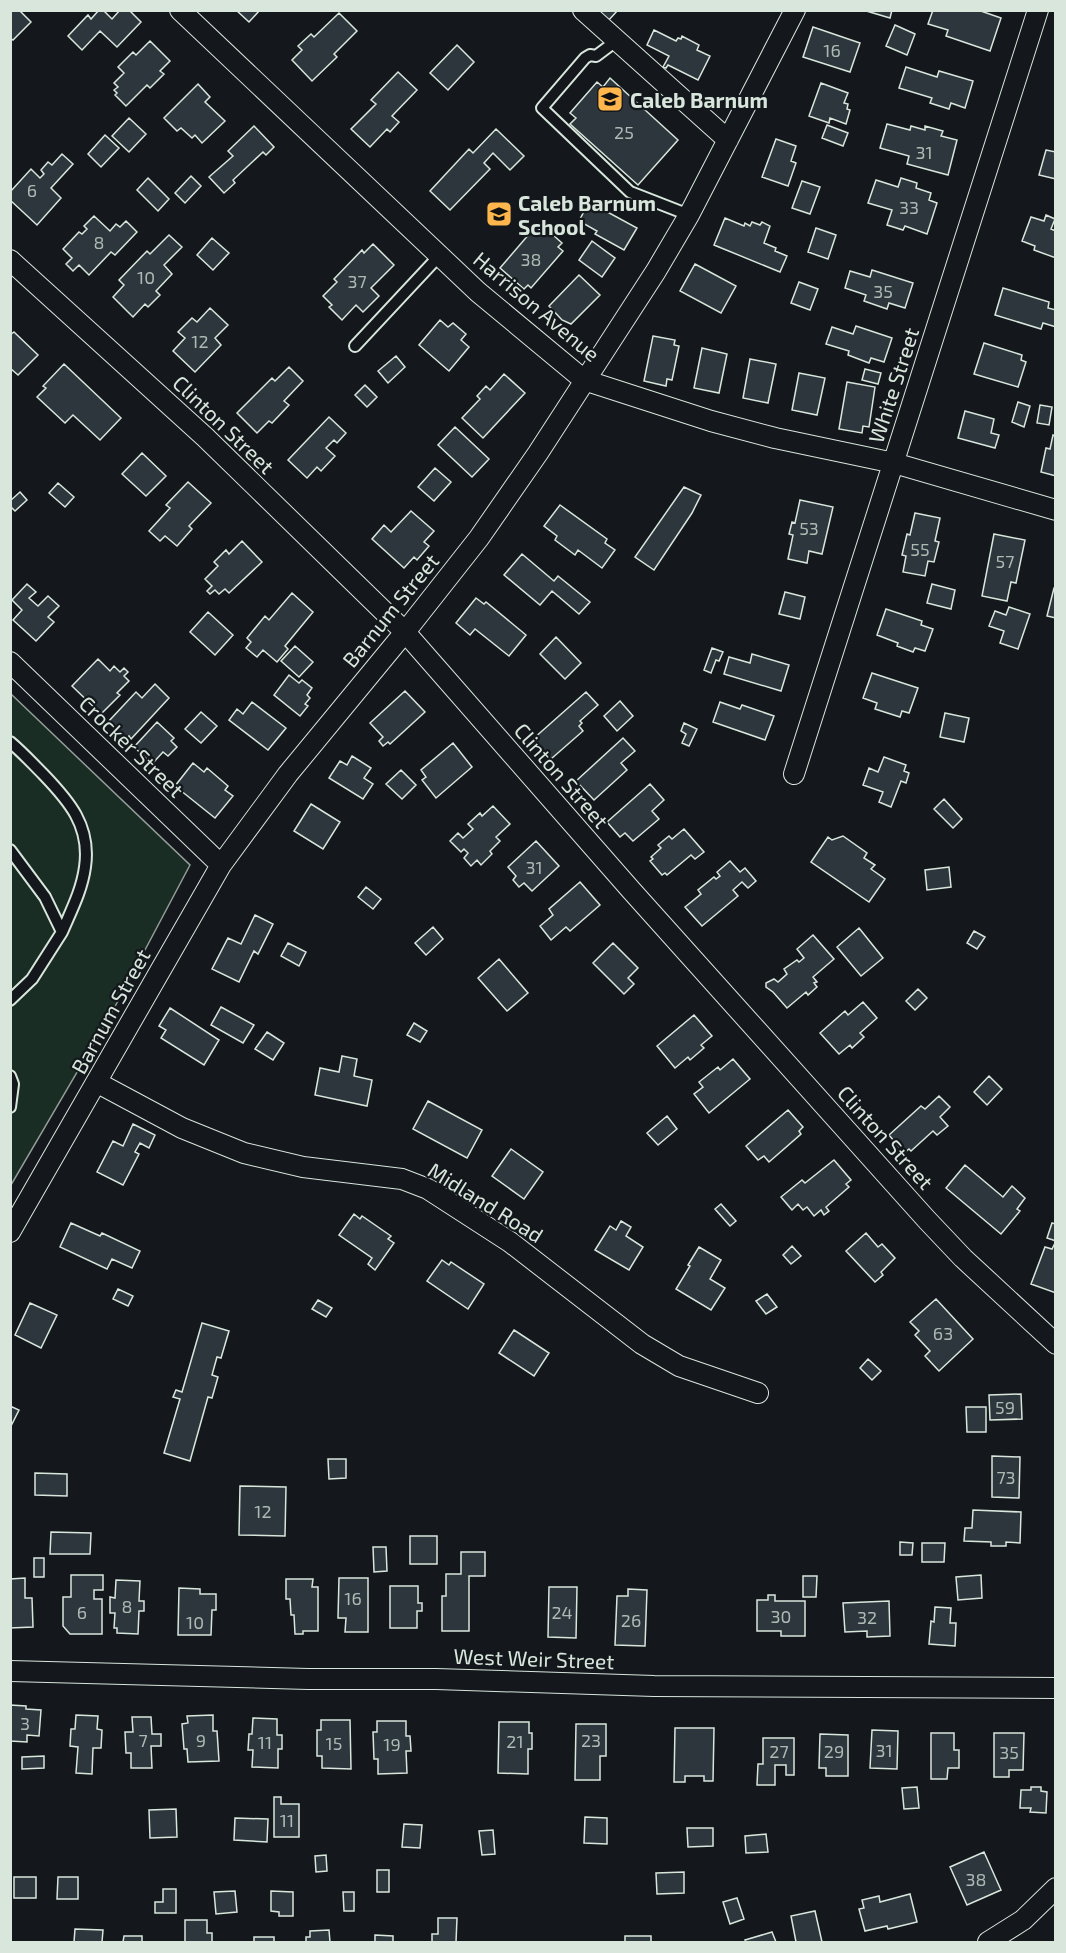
<svg xmlns="http://www.w3.org/2000/svg" width="1066" height="1953" viewBox="0 0 1066 1953" font-family="'Exo 2',sans-serif">
  <rect width="100%" height="100%" fill="#14181c"/>
  <path fill="#1a2d24" stroke="#939e99" stroke-width="1.5" d="M11,694L190,865L110,1016L11,1185Z"/>
  <path fill="#2c363c" stroke="#d8e6dc" stroke-width="1.5" d="M10,10H19L31,22L13,40L10,38Z
    M99,10H103L112,19L120,10H129L141,22L117,47L100,31L82,50L68,36L88,15L91,19Z
    M236,10H260L249,22Z
    M597,10H618L608,21Z
    M863,10H892L890,18Z
    M933,10H978L1001,18L990,51L946,36L948,30L928,24Z
    M339,13L357,31L334,54L337,57L312,81L292,60L302,50L298,46L311,34L314,37Z
    M895,25L915,34L907,55L886,46Z
    M813,27L860,43L850,72L803,57Z
    M654,30L676,41L678,38L681,39L682,36L699,45L697,50L710,56L698,80L668,65L666,68L663,67L669,56L647,45Z
    M150,41L170,61L160,71L164,74L150,88L147,85L126,106L115,95L117,93L114,90L118,87L114,83L124,73L118,67L133,52L136,55Z
    M457,45L474,62L448,90L430,73Z
    M906,67L937,77L939,71L973,81L965,108L951,103L949,109L930,103L932,98L899,88Z
    M398,72L417,90L392,116L399,122L390,132L387,129L370,147L351,129L376,104L371,100Z
    M610,78L678,140L638,185L570,124L576,118L570,113L597,82L603,87Z
    M821,83L848,93L844,103L848,104L847,109L850,110L846,124L830,118L829,123L809,116Z
    M198,84L210,97L205,102L225,121L202,143L195,135L192,138L181,128L177,131L164,118Z
    M129,118L146,134L129,152L112,136Z
    M887,124L910,130L911,126L925,130V126L943,131L941,136L957,140L948,175L907,164L909,156L880,148Z
    M827,125L848,133L843,146L822,138Z
    M254,126L274,147L266,155L263,152L233,180L235,183L224,193L209,177L233,156L228,151Z
    M496,129L524,156L510,170L493,153L484,163L490,169L450,210L430,191L469,149L473,153Z
    M105,135L119,148L101,167L88,154Z
    M776,139L796,146L791,161L796,163L788,186L762,177Z
    M1046,150L1056,152V179L1039,175Z
    M62,154L73,164L51,188L61,198L37,225L10,200V192L31,169L40,178L44,174L41,170L48,162L52,165Z
    M191,176L201,186L185,203L175,193Z
    M148,178L169,199L158,211L137,190Z
    M901,178L917,183L916,188L931,193L929,200L937,203L927,234L905,226L903,230L887,225L892,210L868,203L876,180L898,187Z
    M802,181L820,187L810,214L792,208Z
    M589,202L637,228L624,250L595,234L597,231L579,221Z
    M1046,215L1055,219L1051,229L1056,231V258L1034,250L1035,246L1022,241L1031,217L1044,221Z
    M94,216L110,231L116,224L120,227L126,221L137,232L115,255L111,252L89,275L79,265L73,271L66,264L72,258L63,249L79,232L82,234L87,229L84,226Z
    M725,218L744,226L745,223L750,226L752,222L760,225L762,222L770,226L764,243L776,248L775,251L787,256L780,272L714,245Z
    M536,226L541,231L544,227L562,243L558,247L563,251L531,288L528,285L524,289L500,268Z
    M816,228L836,235L828,259L808,252Z
    M169,235L182,247L164,265L172,274L156,291L160,295L148,307L145,304L133,317L113,297L124,285L119,280L147,251L150,254Z
    M212,238L229,253L213,270L197,255Z
    M592,241L615,258L602,277L579,260Z
    M373,244L394,265L371,288L379,296L363,312L356,305L342,320L329,307L332,305L323,296L337,282L334,279L362,250L364,253Z
    M695,264L736,286L721,313L680,291Z
    M872,270L913,283L905,308L889,303L887,309L864,301L866,295L845,288L850,271L870,277Z
    M579,275L600,295L571,324L562,320L549,306Z
    M799,282L818,289L810,310L791,303Z
    M1003,288L1049,302L1048,308L1056,310V327L1043,323L1041,329L995,315Z
    M210,308L228,325L215,338L221,345L195,372L173,351L185,338L178,332L192,318L197,322Z
    M440,320L448,327L453,323L466,334L461,340L469,347L449,371L419,345Z
    M856,326L892,338L884,362L871,358L869,363L848,355L849,351L826,344L832,327L853,334Z
    M14,332L38,355L18,375L10,368V335Z
    M653,336L675,340L674,345L679,346L672,380L667,379L666,386L644,381Z
    M984,343L1022,355L1021,360L1026,362L1018,387L974,374Z
    M702,348L727,354L719,393L694,388Z
    M396,356L405,367L388,383L378,371Z
    M750,359L776,364L768,403L743,398Z
    M64,364L121,418L100,440L73,415L65,423L37,397L46,388L43,386Z
    M289,367L303,381L284,401L289,405L272,423L269,421L257,433L237,413L272,378L275,381Z
    M865,369L881,373L878,384L862,380Z
    M799,373L825,378L817,415L792,410Z
    M504,374L525,393L483,438L462,418L480,399L477,396L486,386L490,390Z
    M847,382L875,387L869,427L863,426L862,433L839,429Z
    M365,385L377,397L367,407L355,395Z
    M1018,402L1030,406L1024,427L1012,422Z
    M1040,405L1052,407L1049,425L1037,423Z
    M965,411L994,419L991,433L999,435L995,448L958,438Z
    M329,417L346,433L337,443L334,440L326,448L335,456L321,471L317,467L307,478L288,460Z
    M455,427L489,459L472,477L438,445Z
    M1053,435L1056,436V476L1041,472L1046,448L1050,449Z
    M142,453L166,476L146,496L122,474Z
    M435,468L451,482L434,501L418,487Z
    M188,482L211,503L189,526L192,529L177,546L165,536L160,541L149,531L170,508L166,505Z
    M58,483L74,497L65,507L49,493Z
    M684,487L701,495L692,513L654,570L635,557Z
    M20,492L27,500L15,511L10,506V501Z
    M800,500L833,507L822,554L809,551L807,563L788,559L793,535L789,534L792,522L795,523Z
    M560,505L607,539L605,543L615,550L602,568L578,550L575,555L555,540L557,536L544,526Z
    M411,511L434,531L424,542L429,546L417,560L414,557L404,568L372,539L384,525L391,532Z
    M915,513L940,518L935,541L939,542L934,562L928,561L925,576L903,572L906,556L902,555L907,534L910,535Z
    M994,534L1025,540L1016,583L1011,582L1007,601L982,596Z
    M242,541L262,562L229,593L225,589L219,594L215,590L210,594L207,591L212,586L205,579L218,566L214,562L226,550L229,554Z
    M522,554L554,581L558,576L590,602L579,614L552,591L540,605L504,575Z
    M27,584L36,592L29,598L38,606L48,596L59,606L48,617L54,622L36,641L13,620L22,610L12,600Z
    M932,584L955,590L951,609L927,603Z
    M1054,588H1056V618L1047,616Z
    M785,592L805,597L800,619L779,614Z
    M292,593L313,612L285,646L288,649L277,662L263,650L257,657L246,648L251,642L247,638L265,616L269,620Z
    M476,598L484,604L486,602L526,635L509,656L475,629L470,635L456,623Z
    M1009,607L1030,614L1018,649L1000,643L1004,631L989,626L995,611L1006,615Z
    M886,609L922,621L921,625L933,629L925,651L915,648L913,652L897,646L898,643L877,635Z
    M208,612L233,635L215,655L190,632Z
    M556,637L581,663L565,679L540,654Z
    M295,646L313,662L299,677L281,661Z
    M712,648L723,652L719,661L716,660L711,673L704,670Z
    M752,654L789,665L781,691L724,674L729,657L750,663Z
    M98,659L110,671L114,666L120,672L124,668L128,672L124,676L129,681L117,693L120,695L101,714L72,686Z
    M872,673L918,688L909,713L902,711L900,717L875,709L877,703L863,698Z
    M289,675L299,683L302,680L312,688L307,695L310,698L305,704L308,706L300,716L274,695Z
    M155,684L169,698L131,739L129,736L126,739L108,722L136,692L142,698Z
    M405,691L425,712L390,744L388,742L383,746L379,741L383,737L370,723Z
    M586,692L598,705L580,721L582,723L579,726L583,731L551,759L533,739Z
    M620,701L633,716L617,731L604,716Z
    M252,702L286,728L268,750L229,720L237,709L243,714Z
    M720,702L740,709L742,705L774,716L765,740L713,722Z
    M201,712L217,726L201,743L185,729Z
    M945,713L969,718L964,742L940,737Z
    M157,722L174,738L171,741L177,747L168,756L163,752L152,764L134,747Z
    M684,723L697,729L689,746L682,743L686,734L681,731Z
    M623,738L635,751L621,763L627,770L594,800L576,781Z
    M453,743L472,767L436,798L422,780L426,777L421,770Z
    M352,756L371,768L364,778L373,784L363,799L329,778L340,761L347,765Z
    M884,757L906,765L904,771L909,773L906,783L901,781L891,807L879,802L883,792L863,785L869,768L878,772Z
    M193,763L204,772L207,768L228,786L225,790L233,796L215,818L175,786Z
    M401,770L416,785L402,799L386,784Z
    M650,784L664,800L652,811L659,819L633,841L625,833L620,837L607,822Z
    M944,799L962,819L953,828L934,809Z
    M311,804L340,822L323,849L294,831Z
    M493,806L510,824L496,837L500,841L490,851L492,854L481,865L477,860L471,866L464,858L468,853L464,849L461,852L450,841L458,833L463,838L473,829L468,824L480,813L482,816Z
    M684,829L704,852L695,859L691,855L667,875L665,873L662,875L650,861L653,859L651,857L661,848L658,845L669,836L672,839Z
    M843,836L867,853L864,858L875,865L871,869L885,879L869,902L811,862L828,837L832,840Z
    M536,841L559,866L532,891L524,883L519,887L513,880L516,876L508,867Z
    M730,861L740,872L745,868L756,881L748,888L742,882L733,890L738,896L702,926L685,907L701,894L698,890L714,877L716,879L720,876L717,872Z
    M949,867L951,887L927,890L925,870Z
    M580,882L600,905L570,931L566,927L551,940L540,926L553,915L549,909Z
    M366,887L381,899L373,909L358,897Z
    M255,915L273,924L258,954L254,951L239,982L212,969L228,938L241,944Z
    M433,927L443,939L426,955L415,943Z
    M859,928L883,958L861,976L837,947Z
    M974,931L985,937L977,949L967,943Z
    M813,935L834,959L813,977L817,982L814,983L817,987L808,995L806,992L787,1008L773,992L766,987V983L774,979L778,982L787,974L784,969L797,960L799,962L804,958L797,949Z
    M288,943L306,952L299,966L281,956Z
    M613,943L638,968L628,978L634,984L624,994L593,963Z
    M499,959L528,993L507,1011L478,978Z
    M918,989L927,998L915,1010L906,1001Z
    M863,1002L877,1018L860,1033L864,1037L852,1048L850,1045L839,1054L820,1033L845,1011L848,1015Z
    M221,1007L254,1025L243,1043L211,1025Z
    M170,1008L219,1040L204,1065L161,1038L166,1030L159,1026Z
    M694,1015L712,1036L701,1045L704,1048L690,1060L688,1057L675,1068L657,1046Z
    M414,1023L427,1031L420,1042L407,1035Z
    M267,1032L284,1043L273,1060L255,1049Z
    M342,1056L357,1059L354,1076L372,1080L367,1106L315,1095L320,1068L339,1072Z
    M733,1059L750,1079L709,1113L694,1094L703,1087L699,1082L718,1067L720,1070Z
    M989,1076L1002,1089L987,1105L974,1092Z
    M939,1096L950,1107L940,1117L948,1126L937,1135L933,1131L911,1151L909,1149L904,1153L889,1135L921,1106L925,1109Z
    M428,1101L482,1130L467,1158L413,1129Z
    M788,1110L803,1127L799,1131L801,1134L769,1162L764,1156L758,1160L746,1146Z
    M667,1116L677,1129L658,1145L647,1133Z
    M133,1124L155,1135L149,1148L140,1143L135,1152L139,1154L123,1185L97,1172L113,1141L123,1146Z
    M511,1149L543,1172L524,1199L492,1176Z
    M834,1160L851,1180L846,1184L849,1187L826,1207L829,1211L824,1215L821,1210L814,1216L807,1207L803,1210L798,1204L792,1210L781,1197L802,1180L805,1183Z
    M965,1165L1003,1197L1012,1186L1025,1198L1017,1209L1020,1211L1001,1234L946,1188Z
    M721,1204L736,1221L730,1226L715,1209Z
    M354,1214L360,1219L362,1216L391,1236L388,1239L394,1243L375,1270L368,1264L372,1258L339,1235Z
    M621,1221L631,1227L626,1236L643,1247L629,1270L595,1250L610,1226L616,1230Z
    M71,1223L100,1236L102,1233L140,1251L132,1268L112,1259L107,1269L60,1247Z
    M1052,1223L1056,1224V1241L1047,1238Z
    M866,1233L878,1247L882,1244L895,1258L881,1272L883,1275L875,1282L846,1251Z
    M1056,1241V1293L1031,1284L1045,1247L1052,1249Z
    M792,1246L801,1256L791,1264L783,1255Z
    M699,1247L721,1260L710,1279L725,1288L711,1310L676,1289L690,1266L688,1265Z
    M442,1260L449,1265L451,1262L484,1284L468,1309L427,1281Z
    M118,1289L133,1296L128,1306L113,1299Z
    M767,1294L777,1307L766,1314L756,1301Z
    M936,1299L973,1339L939,1371L925,1356L930,1351L915,1335L919,1331L910,1322Z
    M318,1300L332,1308L326,1317L312,1309Z
    M30,1303L57,1315L41,1348L15,1335Z
    M202,1323L229,1331L221,1358L217,1357L212,1375L218,1377L212,1398L208,1397L190,1461L164,1453L180,1399L173,1397L176,1390L182,1392Z
    M514,1330L549,1353L534,1376L499,1353Z
    M868,1359L881,1371L872,1380L860,1368Z
    M1021,1394L1022,1419L990,1420L989,1395Z
    M10,1406L19,1410L10,1428Z
    M966,1407H986V1432H967Z
    M992,1456L1020,1457L1019,1498L992,1497Z
    M328,1459H346V1478L329,1479Z
    M35,1473L67,1474V1496L35,1495Z
    M240,1486L286,1487L285,1536L239,1535Z
    M973,1510L1021,1512L1020,1543L1006,1542V1546H991V1542L964,1541L965,1528H972Z
    M51,1532L91,1533L90,1554H50Z
    M410,1536H437V1564H410Z
    M900,1542L913,1543L912,1555H900Z
    M922,1543H945L944,1562H922Z
    M373,1547H386L387,1571L374,1572Z
    M461,1552H485V1576H469V1631H442V1596H446V1574H461Z
    M34,1558H44V1577H34Z
    M71,1575H103V1590H94V1599H102V1634H70L63,1626V1597H71Z
    M981,1575L982,1598L958,1600L956,1577Z
    M803,1576H817L816,1597H803Z
    M25,1578V1598H32L33,1627L10,1628V1579Z
    M339,1578H368V1632H345L346,1618H338Z
    M286,1579H313L312,1587H318V1631H303V1634H295L294,1615H291L290,1599H286Z
    M116,1580L140,1581L139,1601H144V1611H139L138,1634L117,1633V1628H114L115,1613H110V1597L115,1598Z
    M390,1586H418V1603H422V1611H417V1628H390Z
    M549,1587H577L576,1638L548,1637Z
    M179,1588L200,1589V1594H216V1610H212L211,1635H178Z
    M628,1589L647,1590L645,1646L615,1645L617,1596H628Z
    M768,1595H775V1601H805V1636H781V1631H757V1600H768Z
    M889,1601L890,1636L867,1637V1631L845,1632L843,1603Z
    M935,1607L951,1608L950,1623H956L955,1646L929,1644L931,1621L934,1622Z
    M10,1705L26,1706V1709L41,1710L39,1736L27,1735V1742L10,1741Z
    M76,1715L98,1716L97,1729L102,1730L101,1748H93L92,1774L76,1773L78,1747L70,1746L71,1729H75Z
    M213,1715V1731H217L219,1761L188,1762L187,1749H184L182,1724L188,1723L187,1716Z
    M132,1717H151L152,1734H161V1746H151L152,1768H131V1753H126L125,1732H133Z
    M253,1718L277,1719V1735H282V1749H278V1768L252,1767L253,1750H248L249,1734H252Z
    M321,1720H350L351,1769L322,1768V1756H317V1730H321Z
    M377,1721H406V1736H410L411,1751H406L407,1773L378,1774V1759H374L373,1732H377Z
    M499,1722H529V1733H532V1749H528V1774L498,1773Z
    M576,1724H606V1756H600V1780H575Z
    M675,1728H714L713,1781H704V1776H685V1782H674Z
    M872,1730L898,1731L897,1769L870,1768Z
    M931,1733H954V1750H959V1768H948L947,1779H931Z
    M994,1733H1024L1023,1770H1009V1777H994Z
    M820,1734L848,1735V1776H826V1768H819Z
    M763,1738H794V1775H786V1765H775V1785H757L758,1764H763Z
    M44,1756V1768L22,1769V1757Z
    M917,1787L919,1808L904,1809L902,1788Z
    M1031,1787H1041V1791L1047,1792L1046,1813L1030,1812L1031,1808H1020L1021,1790H1031Z
    M274,1797H281V1804H299V1837H274Z
    M176,1809L177,1837L150,1838L149,1810Z
    M585,1817L607,1818V1844L584,1843Z
    M235,1818L268,1819L267,1842L234,1840Z
    M404,1824L422,1825L420,1848L402,1847Z
    M687,1828H713V1846L688,1847Z
    M493,1830L495,1854L482,1855L479,1831Z
    M766,1834L768,1852L746,1853L745,1836Z
    M984,1852L1001,1890L967,1905L950,1867Z
    M326,1855L327,1871L316,1872L315,1856Z
    M377,1870H389V1892H377Z
    M684,1872V1893L657,1894L656,1873Z
    M14,1877H36V1898H14Z
    M58,1877H78V1899H57Z
    M163,1889H176V1913H155V1902H163Z
    M235,1891L237,1912L216,1914L214,1892Z
    M271,1891L293,1892V1916H279V1912L271,1911Z
    M343,1892H354V1911H344Z
    M910,1894L917,1922L888,1929L887,1926L865,1931L859,1909L864,1908L862,1900L879,1896L880,1902Z
    M737,1898L744,1919L730,1924L723,1902Z
    M815,1911L822,1942H796L791,1916Z
    M438,1918H457L456,1942H432V1934H438Z
    M185,1920H207V1933H212V1942H185Z
    M75,1929L103,1930L102,1942H74Z
    M329,1930L330,1942H306V1937H310V1931Z
    M772,1932L776,1942H746L745,1940Z
    M375,1935L393,1936V1942H375Z
    M124,1936H142V1942H123Z
    M625,1936H651V1942H625Z
    M254,1937H274V1942H254Z"/>
  <g fill="none" stroke-linecap="round" stroke-linejoin="round">
    <defs>
      <path id="lane" d="M616,41L596,56L590,55L585,58L542,108L630,192L689,215
        M355,346L440,255
        M10,742C22,752 32,763 43,774C69,801 91,826 85,867C82,890 71,911 62,932L45,897L10,850
        M10,1000L32,979L62,932
        M10,1076L13,1084L10,1107"/>
      <path id="street" d="M180,10L478,292L584,380L711,421L775,438L894,463L1056,510
        M583,10L728,140
        M10,260L205,437L405,632L631,890L927,1220L963,1258L1056,1344
        M10,662L221,865
        M794,774L1038,10
        M98,1083L182,1128L244,1153L303,1167L402,1179L428,1189L510,1242L642,1344L679,1366L758,1393
        M10,1232L221,865L288,774L405,632L479,538L538,453L656,271L689,215L795,10
        M10,1671L308,1679H436L654,1686L1056,1688
        M988,1942L1023,1920L1056,1888"/>
    </defs>
    <use href="#lane" stroke="#d8e6dc" stroke-width="14"/>
    <use href="#street" stroke="#d8e6dc" stroke-width="22"/>
    <use href="#lane" stroke="#14181c" stroke-width="10"/>
    <use href="#street" stroke="#14181c" stroke-width="20"/>
  </g>
  <defs>
    <symbol id="school-square" viewBox="-11 -11 22 22"><rect x="-9" y="-9" width="18" height="18" rx="4" fill="#ffb74d" stroke="#14181c"/><path d="M0-5L7-2L0 1L-7-2ZM-4 1L0 2.5L4 1V4Q0 6-4 4Z" fill="#111"/></symbol>
  </defs>
  <g fill-rule="evenodd">
    <use href="#school-square" x="595" y="84" width="30" height="30"/>
    <use href="#school-square" x="484" y="199" width="30" height="30"/>
  </g>
  <g text-anchor="middle" dominant-baseline="central" stroke-width="4.5" stroke-linejoin="round" paint-order="stroke">
    <g font-size="18" fill="#adbab4">
      <text x="832" y="50">16</text>
      <text x="624" y="132">25</text>
      <text x="924" y="152">31</text>
      <text x="32" y="190">6</text>
      <text x="909" y="207">33</text>
      <text x="99" y="242">8</text>
      <text x="531" y="259">38</text>
      <text x="146" y="277">10</text>
      <text x="357" y="281">37</text>
      <text x="883" y="291">35</text>
      <text x="200" y="341">12</text>
      <text x="809" y="528">53</text>
      <text x="920" y="549">55</text>
      <text x="1005" y="561">57</text>
      <text x="534" y="867">31</text>
      <text x="943" y="1333">63</text>
      <text x="1005" y="1407">59</text>
      <text x="1006" y="1477">73</text>
      <text x="263" y="1511">12</text>
      <text x="353" y="1598">16</text>
      <text x="127" y="1606">8</text>
      <text x="82" y="1612">6</text>
      <text x="562" y="1612">24</text>
      <text x="781" y="1616">30</text>
      <text x="867" y="1617">32</text>
      <text x="631" y="1620">26</text>
      <text x="195" y="1622">10</text>
      <text x="25" y="1723">3</text>
      <text x="143" y="1740">7</text>
      <text x="201" y="1740">9</text>
      <text x="591" y="1740">23</text>
      <text x="515" y="1741">21</text>
      <text x="265" y="1742">11</text>
      <text x="334" y="1743">15</text>
      <text x="392" y="1744">19</text>
      <text x="884" y="1750">31</text>
      <text x="779" y="1751">27</text>
      <text x="834" y="1751">29</text>
      <text x="1009" y="1752">35</text>
      <text x="287" y="1820">11</text>
      <text x="976" y="1879">38</text>
    </g>
    <g font-size="21" font-weight="bold" fill="#d8e6dc" stroke="#14181c" text-anchor="start">
      <text x="630" y="99">Caleb Barnum</text>
      <text x="518" y="202">Caleb Barnum<tspan x="518" dy="24">School</tspan></text>
    </g>
    <g font-size="21" fill="#d8e6dc" stroke="#14181c">
      <text transform="translate(537 306) rotate(40)">Harrison Avenue</text>
      <text transform="translate(893 385) rotate(-72)">White Street</text>
      <text transform="translate(224 424) rotate(44)">Clinton Street</text>
      <text transform="translate(390 610) rotate(-51)">Barnum Street</text>
      <text transform="translate(132 746) rotate(44)">Crocker Street</text>
      <text transform="translate(562 775) rotate(49)">Clinton Street</text>
      <text transform="translate(110 1011) rotate(-61)">Barnum Street</text>
      <text transform="translate(886 1137) rotate(48)">Clinton Street</text>
      <text transform="translate(486 1202) rotate(32)">Midland Road</text>
      <text transform="translate(534 1658) rotate(2)">West Weir Street</text>
    </g>
  </g>
  <rect width="1066" height="1953" fill="none" stroke="#d8e6dc" stroke-width="24"/>
</svg>
